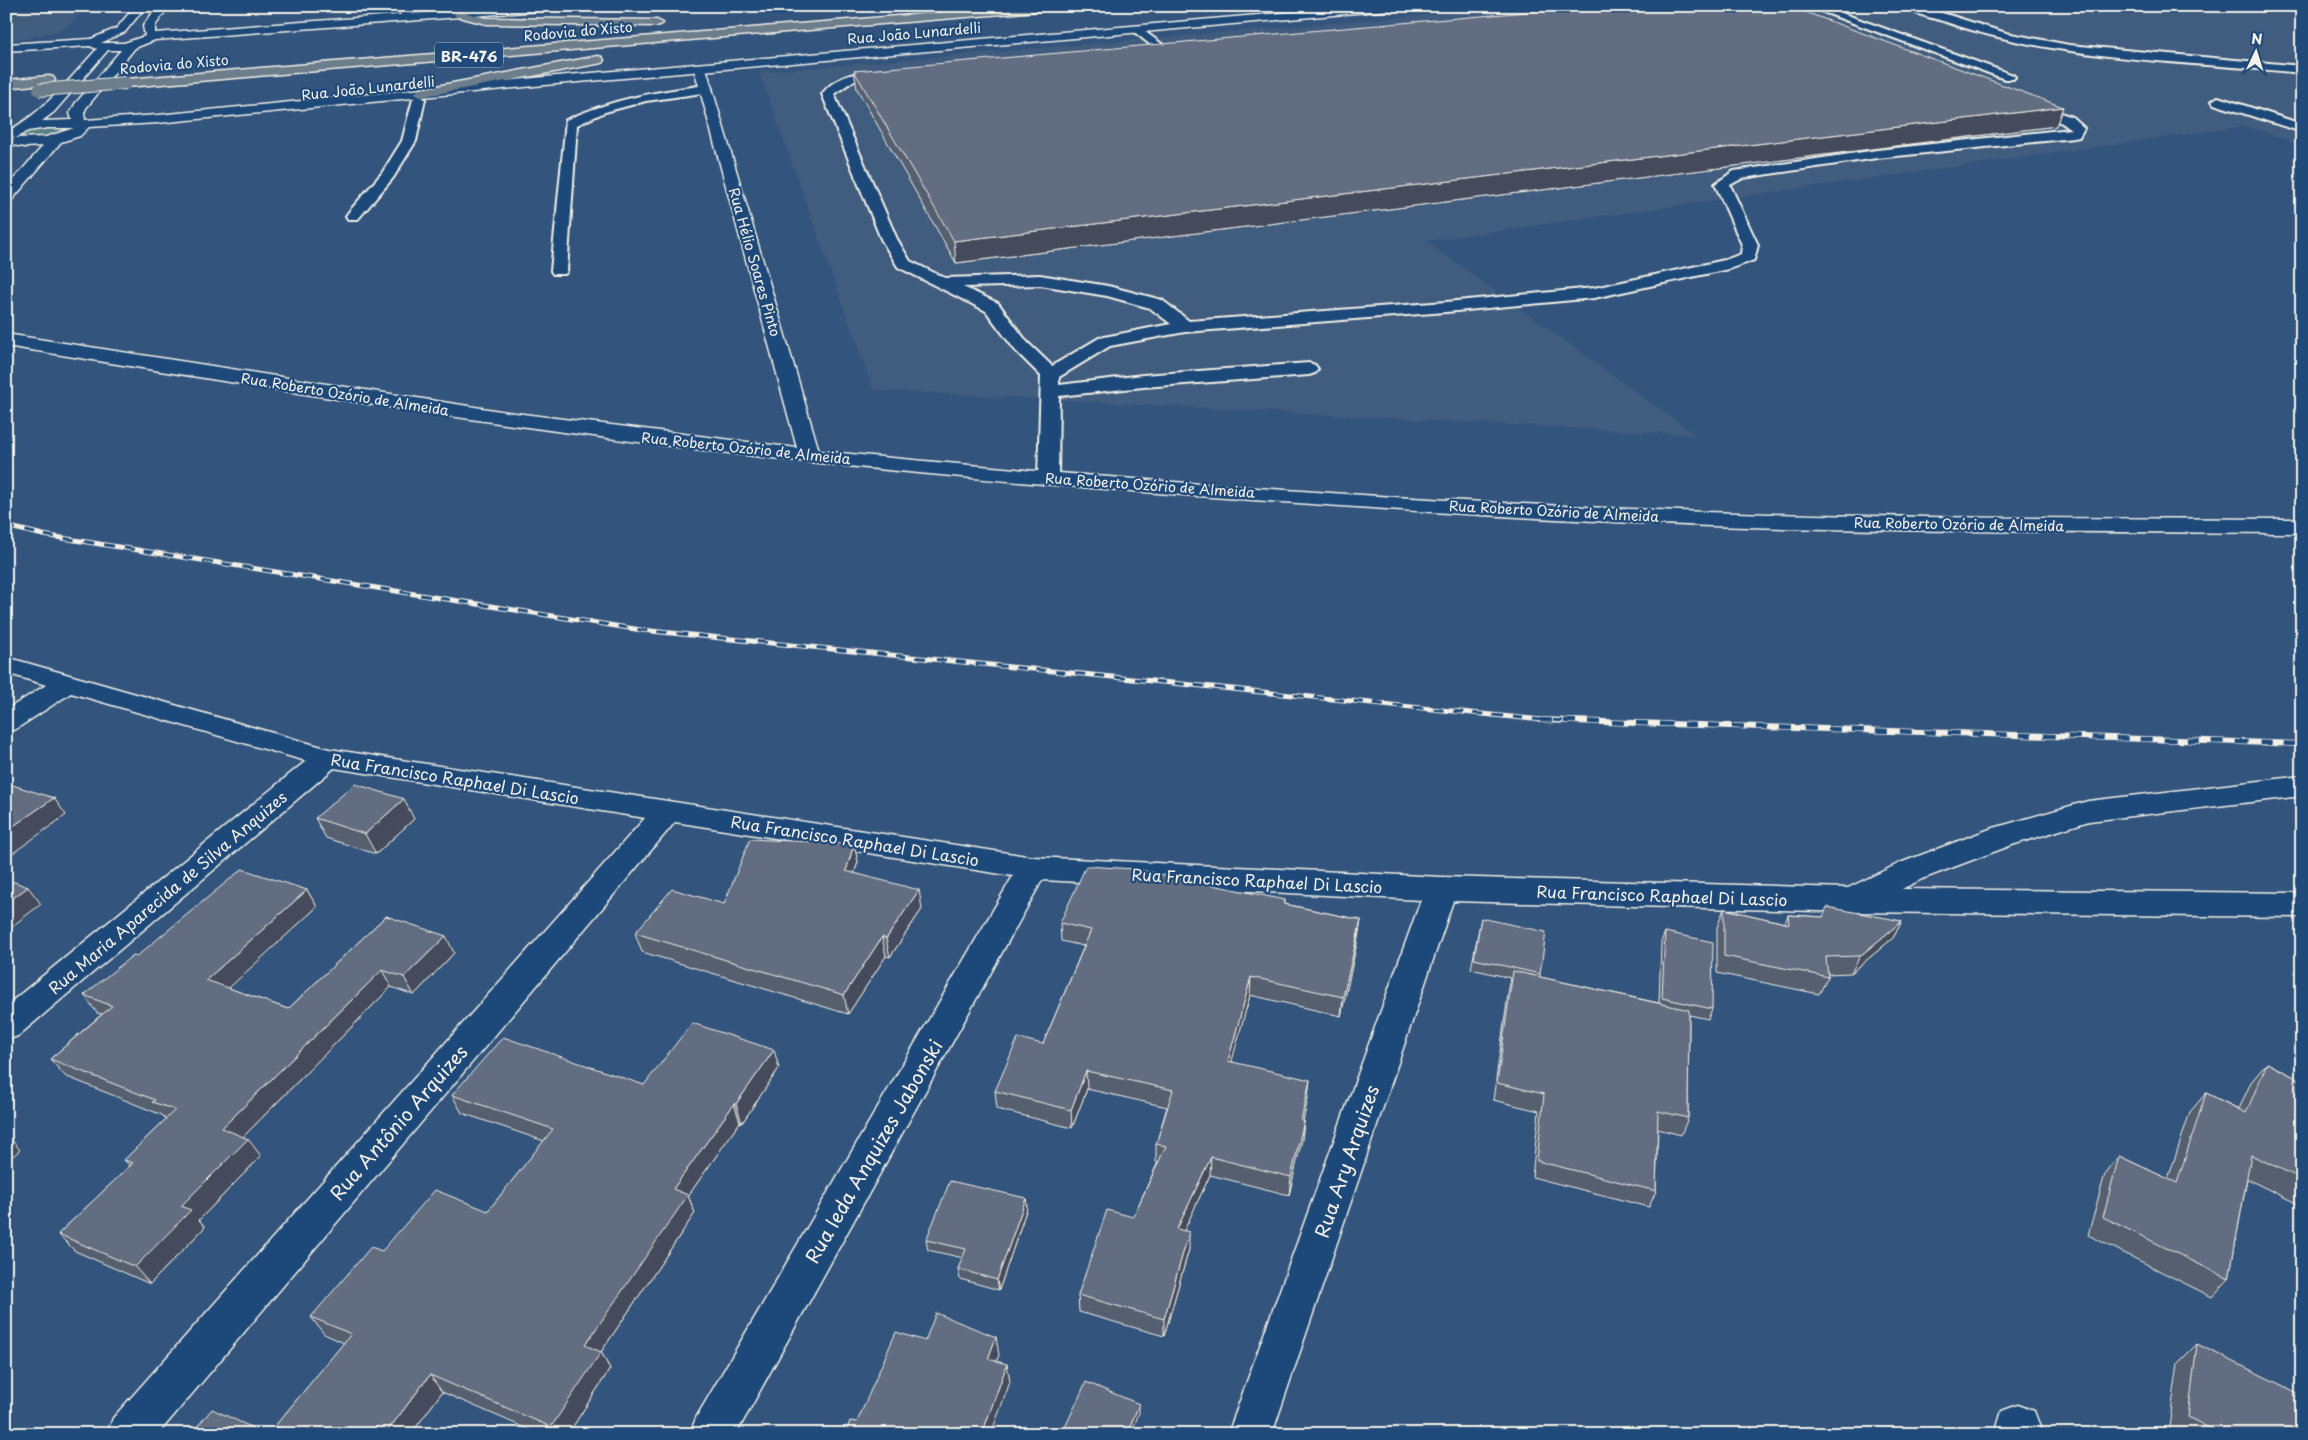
<svg xmlns="http://www.w3.org/2000/svg" width="2308" height="1440" viewBox="0 0 2308 1440" font-family="'Playpen Sans',sans-serif">
  <rect width="100%" height="100%" fill="#33547c"/>
  <filter id="ink" filterUnits="userSpaceOnUse"><feTurbulence type="fractalNoise" baseFrequency=".02" numOctaves="2"/><feDisplacementMap in="SourceGraphic" scale="10" xChannelSelector="R" yChannelSelector="G"/><feConvolveMatrix kernelMatrix="1 2 1 2 8 2 1 2 1" color-interpolation-filters="sRGB"/></filter>
  <g filter="url(#ink)">
    <path fill="#415c7e" d="M6,6H89L65,29L26,39L6,40Z
      M1528,6H2263L2302,17V145L2246,126L1426,241L1696,435L873,390L759,72Z"/>
    <path fill="#577f86" stroke="#a6b8b7" d="M64,127L68,130L48,138L20,137C29,125 51,128 64,127Z"/>
    <g fill="none" stroke-linecap="round" stroke-linejoin="round">
      <defs>
        <path id="lane" d="M402,6H412L409,20H401L400,18Z
          M1807,6H1822L2013,75L2015,77L2013,79H2005Z
          M1904,6H1920L2006,33L2069,45L2302,66V73C2183,61 2061,61 1946,22C1934,18 1914,15 1904,6Z
          M1137,26L1169,49L1171,51L1169,53H1161L1133,31L1132,29Z
          M892,70L898,74L896,76L853,81L834,94L897,239L910,261L945,278L1040,275L1108,286L1162,300L1189,321L1446,302L1594,288L1725,260L1741,254L1742,245L1715,184L1734,171L1877,150L2071,129L2062,123L2023,108L2021,105L2023,102L2027,101L2072,117L2084,128L2079,137L2074,138L1877,158L1743,178L1730,185L1758,245L1754,260L1729,269L1594,298L1446,312L1185,332L1110,346L1059,377V385L1143,375L1309,363L1315,365L1318,369L1315,373L1309,375L1143,387L1059,396L1058,478L1055,482L1048,484L1041,482L1038,478L1041,376L1015,350L986,311L898,267L881,239L822,94C839,71 866,72 892,70ZM1040,285L1107,296L1150,308L1171,324L1099,338L1052,366L1027,342L998,303L963,287Z
          M706,85L712,89L710,92L646,101L605,112L577,125L567,271L565,274H553L551,271L566,120C613,99 655,92 706,85Z
          M419,95L425,99L416,141L393,178L358,219H348L346,216L348,213L382,173L402,141L413,99Z
          M2218,97L2302,124V132L2214,104L2212,101Z"/>
        <path id="street" d="M700,64L706,68L819,451C1113,480 1409,501 1705,512C1904,519 2103,518 2302,519V533C2105,532 1908,532 1711,526C1568,521 1425,512 1283,502C1125,491 966,479 809,462C540,434 273,389 6,346V334L507,412L797,448L694,68Z
          M6,657L329,749L1033,857L1441,877L1848,888L1900,863L1990,829L2088,801L2302,776V796L2089,821L2012,845L1922,879L1902,889L2302,893V917L1853,912L1453,901L1272,1434H1228L1421,900L1042,880L736,1434H690L696,1418L1013,876L675,822L158,1434H107L113,1418L645,818L334,768L18,1036L6,1040V1006L306,761L71,693L16,729L6,732V710L46,685L6,673Z
          M2018,1405L2034,1411L2040,1427L2039,1434H1995L2002,1411Z"/>
        <path id="secondary" d="M135,6H146L125,32L101,43H124L145,36L143,26L158,6H169L155,26V33L520,6H571L566,9L155,40L135,48L86,108L84,113L85,120L158,115L545,77L1361,6H1406L1401,9L545,85L158,123L89,127L80,136L61,142L11,201L6,202V188L43,146L25,147L6,144V132C44,113 69,79 97,49L90,46L6,51V44L91,39L117,28ZM108,50H121L75,104L70,113L72,120L42,121L54,112ZM48,128H74L46,137L16,138L28,131Z"/>
        <path id="highway" d="M1020,6H1067L1062,9L126,87L120,83L126,79Z
          M459,11L486,18L657,20L663,23L657,26L486,24L455,16L454,14Z
          M598,56L602,57L604,60L602,63L420,97L414,93L420,89Z
          M49,76L53,77L55,80L53,83L6,88V80Z
          M6,134L13,135L15,138L13,141L6,142Z"/>
      </defs>
      <use href="#lane" stroke="#f4f1e8" stroke-width="4"/>
      <use href="#street" stroke="#f4f1e8" stroke-width="3"/>
      <use href="#secondary" stroke="#f4f1e8" stroke-width="3"/>
      <use href="#highway" stroke="#f4f1e8" stroke-width="3"/>
      <use href="#lane" fill="#1f4a7a" fill-rule="evenodd"/>
      <use href="#street" fill="#1f4a7a" fill-rule="evenodd"/>
      <use href="#secondary" fill="#1f4a7a" fill-rule="evenodd"/>
      <use href="#highway" fill="#6c7d8b" fill-rule="evenodd"/>
      <defs>
        <path id="rail-far1" d="M6,526L43,535L641,630L1542,720L1575,721"/>
        <path id="rail" d="M1540,720L2302,744"/>
      </defs>
      <use href="#rail-far1" stroke="#f4f1e8" stroke-width="5"/>
      <use href="#rail" stroke="#f4f1e8" stroke-width="6"/>
      <use href="#rail-far1" stroke="#1f4a7a" stroke-width="3" stroke-dasharray="10" stroke-linecap="butt"/>
      <use href="#rail" stroke="#1f4a7a" stroke-width="4.5" stroke-dasharray="12" stroke-linecap="butt"/>
      <defs>
        <path id="highway-bridge" d="M39,90L126,83"/>
      </defs>
      <use href="#highway-bridge" stroke="#f4f1e8" stroke-width="14" stroke-linecap="butt"/>
      <use href="#highway-bridge" stroke="#6c7d8b" stroke-width="12"/>
    </g>
    <path fill="#545e70" stroke="#f4f1e8" d="M854,71L2063,107L2056,126L956,263L857,89Z
      M315,818L414,819L376,854L326,838Z
      M854,844L858,862L854,873L922,909L890,957L886,956L848,1014L642,952L635,933L724,904Z
      M307,890L317,907L228,988L288,1009L386,916L454,953L414,995L391,987L243,1137L261,1156L199,1220L205,1227L150,1284L75,1251L58,1234L130,1166L124,1160L166,1119L162,1115L65,1076L50,1059L102,1014L97,1013L84,995L137,956Z
      M1285,900V904L1361,920L1358,938L1341,1016L1250,995L1231,1061L1308,1098L1303,1121H1304L1302,1139L1289,1195L1210,1175L1184,1230L1189,1249L1164,1336L1079,1312L1078,1295L1133,1217L1158,1162H1156V1144L1167,1107L1087,1089L1072,1128L997,1109L995,1091L1043,1044L1084,946L1061,941L1060,923Z
      M1724,909L1785,923L1788,915L1902,921L1893,938L1851,973L1827,974L1828,977L1819,994L1717,973V927Z
      M1481,918L1540,974V977L1659,1003L1661,942L1665,932L1712,1009L1708,1019L1689,1015L1688,1118L1681,1135L1658,1129L1656,1191L1649,1207L1532,1177L1539,1111L1493,1100L1509,988L1511,978L1471,969Z
      M2267,1063L2302,1081V1206L2247,1179L2229,1279L2212,1297L2088,1235L2105,1174L2119,1156L2168,1179L2190,1112L2206,1093L2239,1109L2251,1082Z
      M779,1068L742,1123L740,1122L688,1196L695,1213L601,1352L610,1369L568,1434H539L442,1392L411,1434H282L275,1426L344,1343L324,1334L311,1317L382,1251L488,1211L544,1141L462,1113L452,1095L644,1085Z
      M1026,1198L1027,1208L999,1290L960,1279L958,1269L963,1258L928,1250L926,1240Z
      M2197,1344L2302,1434H2168L2178,1363Z"/>
    <path fill="#454c5b" stroke="#f4f1e8" d="M2063,107L2056,126L956,263L954,241Z
      M54,798L66,815L6,858V831Z
      M404,799L414,819L376,854L365,834Z
      M854,844L858,862L849,889L846,871Z
      M28,887L41,904L6,931V903Z
      M307,890L317,907L218,998L206,980Z
      M919,890L922,909L890,957L886,939Z
      M1361,920L1358,938L1341,1016L1343,997Z
      M1902,921L1893,938L1851,973L1860,956Z
      M446,936L454,953L414,995L404,977Z
      M882,937L886,956L848,1014L844,995Z
      M382,970L391,987L235,1145L222,1128Z
      M1251,977L1250,995L1227,1079L1228,1061Z
      M774,1050L779,1068L742,1123L736,1104Z
      M1086,1071L1087,1089L1072,1128L1071,1110Z
      M1310,1080L1308,1098L1299,1139L1301,1121Z
      M734,1104L740,1122L688,1196L695,1213L601,1352L610,1369L568,1434H555L551,1427L585,1345L673,1189Z
      M1304,1121L1302,1139L1289,1195L1291,1177Z
      M11,1139L20,1150L6,1162V1143Z
      M248,1139L261,1156L199,1220L205,1227L150,1284L135,1267L181,1206Z
      M1211,1157L1210,1175L1177,1246V1229Z
      M1026,1198L1027,1208L999,1290L997,1280Z
      M1189,1232V1249L1164,1336V1319Z
      M996,1337L999,1355L991,1376L988,1359Z
      M1007,1364L1010,1382L991,1434H982Z
      M430,1375L442,1392L411,1434H385Z
      M1139,1404V1413L1131,1434H1127Z"/>
    <path fill="#626d82" stroke="#f4f1e8" d="M1595,6H1789L2063,107L954,241L854,71Z
      M6,783L54,798L6,831Z
      M355,784L404,799L365,834L315,818Z
      M750,839L854,844L846,871L919,890L886,939L882,937L844,995L635,933L672,889L724,904Z
      M1086,866L1135,869L1285,900L1284,904L1361,920L1343,997L1251,977L1228,1061L1310,1080L1301,1121H1304L1291,1177L1211,1157L1177,1229L1189,1232L1164,1319L1078,1295L1107,1210L1133,1217L1166,1146L1156,1144L1173,1090L1086,1071L1071,1110L995,1091L1018,1038L1043,1044L1091,930L1060,923Z
      M242,869L307,890L206,980L288,1009L386,916L446,936L404,977L382,970L222,1128L248,1139L181,1206L191,1210L135,1267L58,1234L133,1163L124,1160L175,1110L152,1102L155,1100L50,1059L112,1006L84,995L133,955L137,956Z
      M6,879L28,887L6,903Z
      M1827,907L1902,921L1860,956L1826,957L1828,977L1724,956V909L1789,924L1788,915L1823,917Z
      M1481,918L1546,932L1540,974L1474,959Z
      M1665,932L1713,942L1712,1009L1662,998Z
      M1513,971L1689,1010L1688,1118L1658,1111L1656,1191L1537,1161L1544,1094L1497,1083Z
      M692,1023L774,1050L736,1104H734L673,1189L688,1195L585,1345L601,1352L551,1427L430,1375L385,1434H292L275,1426L351,1334L311,1317L371,1247L382,1251L435,1190L488,1211L553,1129L452,1095L503,1037L644,1085Z
      M2267,1063L2302,1081V1179L2251,1155L2229,1279L2103,1217L2119,1156L2177,1183L2206,1093L2246,1113Z
      M6,1138L11,1139L6,1143Z
      M950,1181L1026,1198L997,1280L958,1269L966,1249L926,1240Z
      M936,1313L996,1337L988,1359L1007,1364L982,1434H845L850,1421L857,1422L896,1332L925,1341Z
      M2197,1344L2302,1395V1434H2220L2188,1417Z
      M1086,1382L1139,1404L1127,1434H1062Z
      M212,1409L266,1434H191Z"/>
  </g>
  <g text-anchor="middle" dominant-baseline="central" stroke-width="4.5" stroke-linejoin="round" paint-order="stroke">
    <g font-size="14" fill="#f4f1e8" stroke="#1f4a7a">
      <text transform="translate(578 31) rotate(-5)">Rodovia do Xisto</text>
      <text transform="translate(914 33) rotate(-5)">Rua João Lunardelli</text>
      <text transform="translate(174 64) rotate(-5)">Rodovia do Xisto</text>
      <text transform="translate(368 88) rotate(-6)">Rua João Lunardelli</text>
      <text transform="translate(755 262) rotate(74)">Rua Hélio Soares Pinto</text>
      <text transform="translate(345 394) rotate(9)">Rua Roberto Ozório de Almeida</text>
      <text transform="translate(746 448) rotate(6)">Rua Roberto Ozório de Almeida</text>
      <text transform="translate(1150 485) rotate(4)">Rua Roberto Ozório de Almeida</text>
      <text transform="translate(1554 511) rotate(3)">Rua Roberto Ozório de Almeida</text>
      <text transform="translate(1959 524) rotate(1)">Rua Roberto Ozório de Almeida</text>
    </g>
    <rect fill="#1f4a7a" stroke="#b4bfc7" stroke-width="1" x="435" y="42.5" width="68" height="25" rx="4"/>
    <g font-size="15" font-weight="bold" fill="#f4f1e8">
      <text x="469" y="55">BR-476</text>
    </g>
    <g font-size="16" fill="#f4f1e8" stroke="#1f4a7a">
      <text transform="translate(455 778) rotate(9)">Rua Francisco Raphael Di Lascio</text>
      <text transform="translate(855 840) rotate(9)">Rua Francisco Raphael Di Lascio</text>
      <text transform="translate(1257 880) rotate(3)">Rua Francisco Raphael Di Lascio</text>
      <text transform="translate(167 892) rotate(-40)">Rua Maria Aparecida de Silva Anquizes</text>
      <text transform="translate(1662 895) rotate(2)">Rua Francisco Raphael Di Lascio</text>
    </g>
    <g font-size="19" fill="#f4f1e8" stroke="#1f4a7a">
      <text transform="translate(398 1122) rotate(-49)">Rua Antônio Arquizes</text>
      <text transform="translate(873 1151) rotate(-60)">Rua Ieda Anquizes Jabonski</text>
      <text transform="translate(1346 1161) rotate(-71)">Rua Ary Arquizes</text>
    </g>
  </g>
  <rect width="2308" height="1440" fill="none" stroke="#1f4a7a" stroke-width="25"/>
  <rect x="12" y="12" width="2283" height="1415" fill="none" stroke="#f4f1e8" stroke-width="2" filter="url(#ink)"/>
  <g transform="translate(2256 52) rotate(4)" stroke="#1f4a7a" stroke-width="4" paint-order="stroke">
  <path d="M0-4L9 19L0 12L-9 19Z" fill="#f4f1e8"/>
  <text y="-8" font-size="14" font-weight="bold" text-anchor="middle" fill="#f4f1e8">N</text>
  </g>
</svg>
